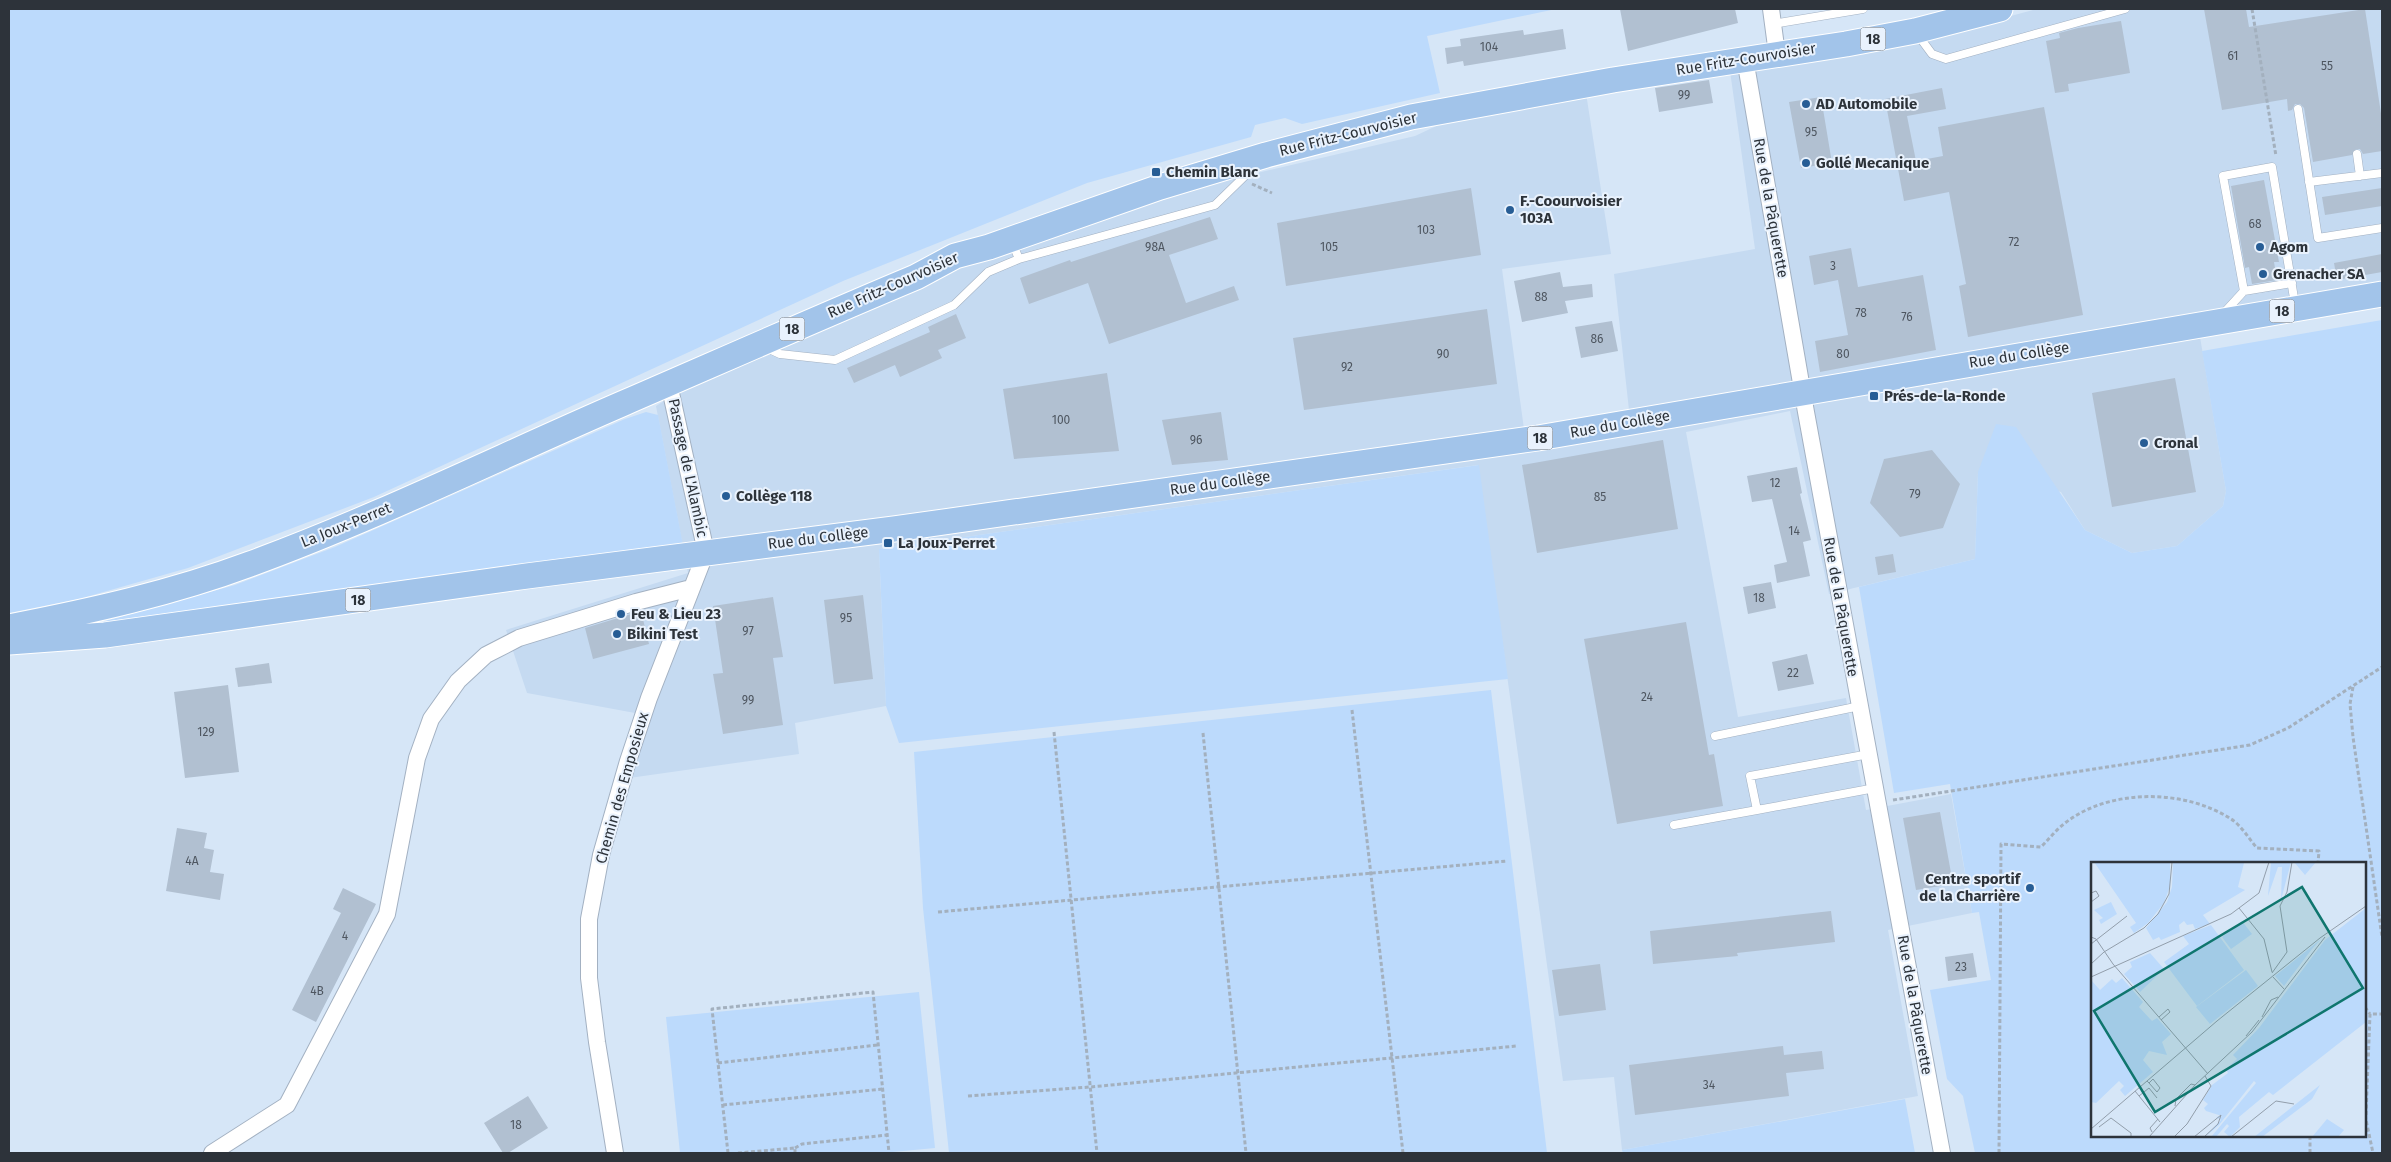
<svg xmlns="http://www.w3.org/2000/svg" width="2391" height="1162" viewBox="0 0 2391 1162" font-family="'Fira Sans',sans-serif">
  <rect width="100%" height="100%" fill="#d6e6f7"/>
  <path fill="#c5daf1" d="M2037,9H2382V304L2200,337L2226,491L2223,506L2177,546L2132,553L2085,530L2061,492L1978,472L1975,559L1829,594L1790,411L1686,432L1738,717L1846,698L1866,810L1951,794L1972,913L1888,930L1918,1096L1622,1150L1614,1077L1563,1081L1478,465L879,549L886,706L795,723L799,754L615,780L635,713L527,693L506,630L688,573L656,406L684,389L988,254L1231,179L1415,136L1447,121L1586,93L1611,254L1502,269L1524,429L1629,410L1614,274L1755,249L1730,71L1888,49Z"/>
  <path fill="#bcdafc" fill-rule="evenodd" d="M9,9H1556L1427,36L1440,93L1302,124L1285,118L1255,125L1251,137L1087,183L843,281L374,497L188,568L79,599L9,613Z
    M2382,320V1153H1975L1963,1096L1947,1079L1930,990L1991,980L1979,912L1972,913L1950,784L1894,793L1859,587L1975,559L1978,472L1996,424L2016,427L2085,530L2132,553L2177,546L2223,506L2226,491L2202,351ZM2092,863H2365V1136H2092Z
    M646,412L658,415L683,545L102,622L235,585L335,547L625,419Z
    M1479,465L1508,679L899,743L886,706L879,549Z
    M1491,690L1547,1153H949L923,908L914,752Z
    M919,992L935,1148L882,1153H680L666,1017Z
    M1905,1099L1915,1153H1623L1622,1150Z"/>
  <path fill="#b1c0d1" d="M1620,9H1735L1738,23L1628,51Z
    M2204,9H2246L2249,27L2365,9L2382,120V151L2363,154L2360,149H2356L2352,155L2313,162L2304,108L2300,104H2295L2292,110L2288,111L2287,99L2222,110Z
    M2121,21L2130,73L2068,84L2069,91L2055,93L2046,41L2060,38L2059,33L2078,28Z
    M1563,29L1566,49L1464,66L1463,61L1447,64L1445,48L1461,46L1460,39L1523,30L1524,35Z
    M1709,80L1713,103L1659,112L1655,88Z
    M1942,88L1946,109L1907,116L1916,161L1943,156L1938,127L2044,107L2083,315L1968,337L1959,286L1966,284L1949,192L1904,201L1885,99Z
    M1821,97L1832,163L1801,168L1789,102Z
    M2264,180L2279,262H2274L2277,280L2252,284L2249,267L2245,268L2231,186Z
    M1471,188L1481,255L1286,286L1277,223Z
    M2382,188V206L2325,215L2322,197Z
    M1210,217L1218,239L1169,255L1186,303L1234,286L1239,300L1109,344L1088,283L1029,304L1020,278L1070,260L1071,262Z
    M1851,248L1858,287L1923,275L1936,350L1820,372L1815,341L1848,335L1838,280L1814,285L1809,256Z
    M2382,254V272L2337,280L2334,263Z
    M1560,272L1563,287L1592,284L1593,297L1565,301L1568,313L1522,322L1514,281Z
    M1487,309L1497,384L1304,410L1293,338Z
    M956,314L966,338L938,350L942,358L900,377L895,365L854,383L847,368L930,332L928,327Z
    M1612,321L1618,351L1581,358L1575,327Z
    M1107,373L1119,451L1014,459L1003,389Z
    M2175,378L2196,492L2112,507L2092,393Z
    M1221,412L1228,460L1172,465L1162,420Z
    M1663,440L1678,529L1537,553L1522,465Z
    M1932,450L1960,484L1943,528L1900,537L1870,503L1884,459Z
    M1797,467L1802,493L1800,494L1811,540L1803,542L1810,576L1777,583L1774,565L1787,562L1772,499L1752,502L1747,476Z
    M1893,554L1896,572L1878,575L1875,557Z
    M1771,582L1776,608L1748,614L1743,587Z
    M863,595L873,679L834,684L824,600Z
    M773,597L783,657L773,658L783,725L723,734L713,674L723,673L713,606Z
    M641,611L649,644L593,659L585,628Z
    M1686,622L1709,755L1714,754L1723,806L1617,824L1584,639Z
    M1807,654L1814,684L1778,691L1772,662Z
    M269,663L272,683L238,687L235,668Z
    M228,685L239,772L185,778L174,692Z
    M1940,812L1953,884L1916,890L1903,818Z
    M177,828L207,833L204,848L214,850L210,872L224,874L220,900L166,891Z
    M343,888L376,904L316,1022L292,1010L341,913L333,909Z
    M1831,911L1835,942L1737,953L1738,956L1653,964L1650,931Z
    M1973,953L1977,977L1948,981L1945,957Z
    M1600,964L1606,1010L1559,1016L1552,970Z
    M1783,1046L1784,1055L1822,1051L1824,1069L1786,1073L1789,1096L1635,1115L1629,1065Z
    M528,1096L548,1128L508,1153H503L484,1123Z"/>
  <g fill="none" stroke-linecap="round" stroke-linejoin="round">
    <defs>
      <path id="service" d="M1773,24L1863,9
        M1918,35L1932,54L1946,59L2125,9
        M2298,109L2318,238L2382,228
        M2357,154L2360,176
        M2309,182L2382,173
        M1012,242L1019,259L1215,205L1254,167
        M2292,283L2244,291L2223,176L2272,167L2295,304
        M2222,315L2244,291
        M767,348L780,354L835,360L954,305L988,272L1019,259
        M1715,736L1860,706
        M1869,754L1750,776L1757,810L1875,788
        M1674,825L1757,810"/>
      <path id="minor" d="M1771,9L1777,54
        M1745,59L1806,412L1942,1153
        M212,1153L287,1105L387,914L417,758L431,719L458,681L486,655L519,638L636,602L691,588
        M615,1153L597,1042L589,978V919L601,855L628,761L649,698L706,552L669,384"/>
      <path id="primary" d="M9,627C91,611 172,593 250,564C378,517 499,457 624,403C721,361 818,318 916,277L955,256L989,247L1160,187L1266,155L1411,117L1613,80L1846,44L1915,31L2000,9
        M9,642L105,635L527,576L894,529L1538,438L2382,294"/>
    </defs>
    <use href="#service" stroke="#a3b1c2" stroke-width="9"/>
    <use href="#minor" stroke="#a3b1c2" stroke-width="18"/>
    <use href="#primary" stroke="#fff" stroke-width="27"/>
    <path stroke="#a3b0be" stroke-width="3" stroke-dasharray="4 2.5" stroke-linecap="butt" d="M2252,9L2276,156
      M1252,184L1272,193
      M2353,687L2350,704L2353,737L2382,937
      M1352,710L1403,1153
      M1054,732L1097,1153
      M1203,733L1246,1153
      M1893,800L2250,745L2288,728L2382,667
      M938,912L1507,861
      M2365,1007L2370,1014
      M718,1063L878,1045
      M968,1096L1090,1087L1516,1046
      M723,1105L883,1089
      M2365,1115L2373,1153
      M2366,1115L2370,1014H2382
      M795,1148L802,1144L887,1135
      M728,1153L712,1009L873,992L889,1153
      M738,1153L795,1148V1153
      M1999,1153L2001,844L2041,847C2049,839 2056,830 2065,823C2110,788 2185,789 2231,819C2241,825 2249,839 2257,848L2319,851L2318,863
      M2310,1153V1136"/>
    <use href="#service" stroke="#fff" stroke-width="8"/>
    <use href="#minor" stroke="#fff" stroke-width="16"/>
    <use href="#primary" stroke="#a2c4ea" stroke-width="25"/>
  </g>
  <g fill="#275d95" stroke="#e9f2fd" stroke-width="2">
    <circle cx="1806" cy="104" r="5"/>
    <circle cx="1806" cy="163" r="5"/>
    <rect x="1151" y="167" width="10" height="10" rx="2.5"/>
    <circle cx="1510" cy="210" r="5"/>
    <circle cx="2260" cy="247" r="5"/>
    <circle cx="2263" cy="274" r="5"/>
    <rect x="1869" y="391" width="10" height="10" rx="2.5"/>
    <circle cx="2144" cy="443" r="5"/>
    <circle cx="726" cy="496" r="5"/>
    <rect x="883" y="538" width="10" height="10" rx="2.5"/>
    <circle cx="621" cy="614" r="5"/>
    <circle cx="617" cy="634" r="5"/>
    <circle cx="2030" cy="888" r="5"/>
  </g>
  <g text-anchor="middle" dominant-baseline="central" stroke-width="4" stroke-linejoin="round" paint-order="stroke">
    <g font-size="12" fill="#4e5660">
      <text x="1489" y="47">104</text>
      <text x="2233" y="56">61</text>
      <text x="2327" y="66">55</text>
      <text x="1684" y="95">99</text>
      <text x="1811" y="132">95</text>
      <text x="2255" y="224">68</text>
      <text x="1426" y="230">103</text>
      <text x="2014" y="242">72</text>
      <text x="1155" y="247">98A</text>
      <text x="1329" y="247">105</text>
      <text x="1833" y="266">3</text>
      <text x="1541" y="297">88</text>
      <text x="1861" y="313">78</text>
      <text x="1907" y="317">76</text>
      <text x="1597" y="339">86</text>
      <text x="1443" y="354">90</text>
      <text x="1843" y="354">80</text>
      <text x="1347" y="367">92</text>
      <text x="1061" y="420">100</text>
      <text x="1196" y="440">96</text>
      <text x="1775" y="483">12</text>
      <text x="1915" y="494">79</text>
      <text x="1600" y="497">85</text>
      <text x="1794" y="531">14</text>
      <text x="1759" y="598">18</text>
      <text x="846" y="618">95</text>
      <text x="748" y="631">97</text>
      <text x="1793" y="673">22</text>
      <text x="1647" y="697">24</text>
      <text x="748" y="700">99</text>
      <text x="206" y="732">129</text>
      <text x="192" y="861">4A</text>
      <text x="345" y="936">4</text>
      <text x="1961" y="967">23</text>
      <text x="317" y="991">4B</text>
      <text x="1709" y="1085">34</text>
      <text x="516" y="1125">18</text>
    </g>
    <g fill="#e9f2fd" stroke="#656c74" stroke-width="1">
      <rect x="1860.5" y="27.5" width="25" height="23" rx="4"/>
      <rect x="2269.5" y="299.5" width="25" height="23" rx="4"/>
      <rect x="779.5" y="317.5" width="25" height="23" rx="4"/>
      <rect x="1527.5" y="426.5" width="25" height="23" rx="4"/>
      <rect x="345.5" y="588.5" width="25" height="23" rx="4"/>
    </g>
    <g font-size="14" font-weight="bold" fill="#2d333a">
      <text x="1873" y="39">18</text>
      <text x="2282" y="311">18</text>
      <text x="792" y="329">18</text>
      <text x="1540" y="438">18</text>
      <text x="358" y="600">18</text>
    </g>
    <g font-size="15" fill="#2d333a" stroke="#e9f2fd">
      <text transform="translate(1746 59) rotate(-9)">Rue Fritz-Courvoisier</text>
      <text transform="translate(1348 134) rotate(-14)">Rue Fritz-Courvoisier</text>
      <text transform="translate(1771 208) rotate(80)">Rue de la Pâquerette</text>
      <text transform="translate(893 285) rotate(-24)">Rue Fritz-Courvoisier</text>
      <text transform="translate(2019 355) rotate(-9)">Rue du Collège</text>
      <text transform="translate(1620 424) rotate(-10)">Rue du Collège</text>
      <text transform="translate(688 468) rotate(78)">Passage de L'Alambic</text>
      <text transform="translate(1220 483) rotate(-8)">Rue du Collège</text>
      <text transform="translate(346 525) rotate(-22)">La Joux-Perret</text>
      <text transform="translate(818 538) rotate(-7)">Rue du Collège</text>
      <text transform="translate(1841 607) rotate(80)">Rue de la Pâquerette</text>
      <text transform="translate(622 788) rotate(-74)">Chemin des Emposieux</text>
      <text transform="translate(1915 1005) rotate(80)">Rue de la Pâquerette</text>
    </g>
    <g font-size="15" font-weight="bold" fill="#2d333a" stroke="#e9f2fd" text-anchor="start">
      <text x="1816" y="104">AD Automobile</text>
      <text x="1816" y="163">Gollé Mecanique</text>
      <text x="1166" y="172">Chemin Blanc</text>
      <text x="1520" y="201">F.-Coourvoisier<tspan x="1520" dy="17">103A</tspan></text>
      <text x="2270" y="247">Agom</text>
      <text x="2273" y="274">Grenacher SA</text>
      <text x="1884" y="396">Prés-de-la-Ronde</text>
      <text x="2154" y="443">Cronal</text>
      <text x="736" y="496">Collège 118</text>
      <text x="898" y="543">La Joux-Perret</text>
      <text x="631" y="614">Feu &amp; Lieu 23</text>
      <text x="627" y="634">Bikini Test</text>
      <text x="2020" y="879" text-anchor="end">Centre sportif<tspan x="2020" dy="17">de la Charrière</tspan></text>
    </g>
  </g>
  <g transform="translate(2091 862)">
    <rect width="275" height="275" fill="#d6e6f7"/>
    <path d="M3,0H79V24L73,41L57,61L43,71L39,65L45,61ZM82,0H176L153,1L147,25L154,28L112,53L119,62L104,67L102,62L96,63L93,59L88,63L89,70L70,78L68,75L62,78L55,66L76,40L81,25ZM180,0H200L190,38L191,5H187L177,34ZM203,0H225L214,13ZM20,40L26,52L10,62L8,58L12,56L3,48ZM275,46V160L182,233L178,230L148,255L149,265L139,275L133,270L138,264L136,262L125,275H120L165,221L163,219L128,263L114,275L130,258L125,255L131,254L115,249L113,246L117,242L112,238L121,223L137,211L135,207L146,197L142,193L168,166L234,78ZM151,59L161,72L140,87L131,75ZM120,63L153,108L106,144L73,100L98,82L92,74ZM230,77L221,87L193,124L184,114ZM59,91L73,107L49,130L33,112L41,105L39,100ZM155,108L167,124L119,162L105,145ZM31,116L52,140L48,145L61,159L66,156L80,172L71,180L76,193L58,189L52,198L62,210L34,234L29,228L33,224L28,219L5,241L0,240V118L9,128L21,117L25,121ZM229,223L221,237L171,275H163ZM236,257L253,268L247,275H221Z" fill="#bcdafc"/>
    <path fill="none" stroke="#929eab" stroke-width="1" d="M0,31L5,29L8,34L0,40M148,46L173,77L181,110M0,75L5,77L22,102L117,212M0,82L36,54M0,102L13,90L53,66L67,52L78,32L81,0M181,111L196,90L189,44L196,30L201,0M0,115L140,52L168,31L178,0M182,115L193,127M68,155L77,147L79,150L70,158M171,155L180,138L187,135M155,174L168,158M56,219L58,221L66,230L69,226L62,217L58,221M44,229L69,260M48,234L58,226L66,236M84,244L85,237L100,222L104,223M8,265L20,256L40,271V275M0,267L126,159L229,76L275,44M61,270L59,266L67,257M58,275L104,223L161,170L234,75M83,275L96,262L120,224L114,214M103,275L130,253L127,262L113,275M140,275L185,239L203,242"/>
    <path fill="#0f766e" fill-opacity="0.15" stroke="#0f766e" stroke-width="2.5" d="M211,25L272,126L64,250L3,149Z"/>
    <rect width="275" height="275" fill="none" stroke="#2d333a" stroke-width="2.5"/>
  </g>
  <rect width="2391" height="1162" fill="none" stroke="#2d333a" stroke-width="20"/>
</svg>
